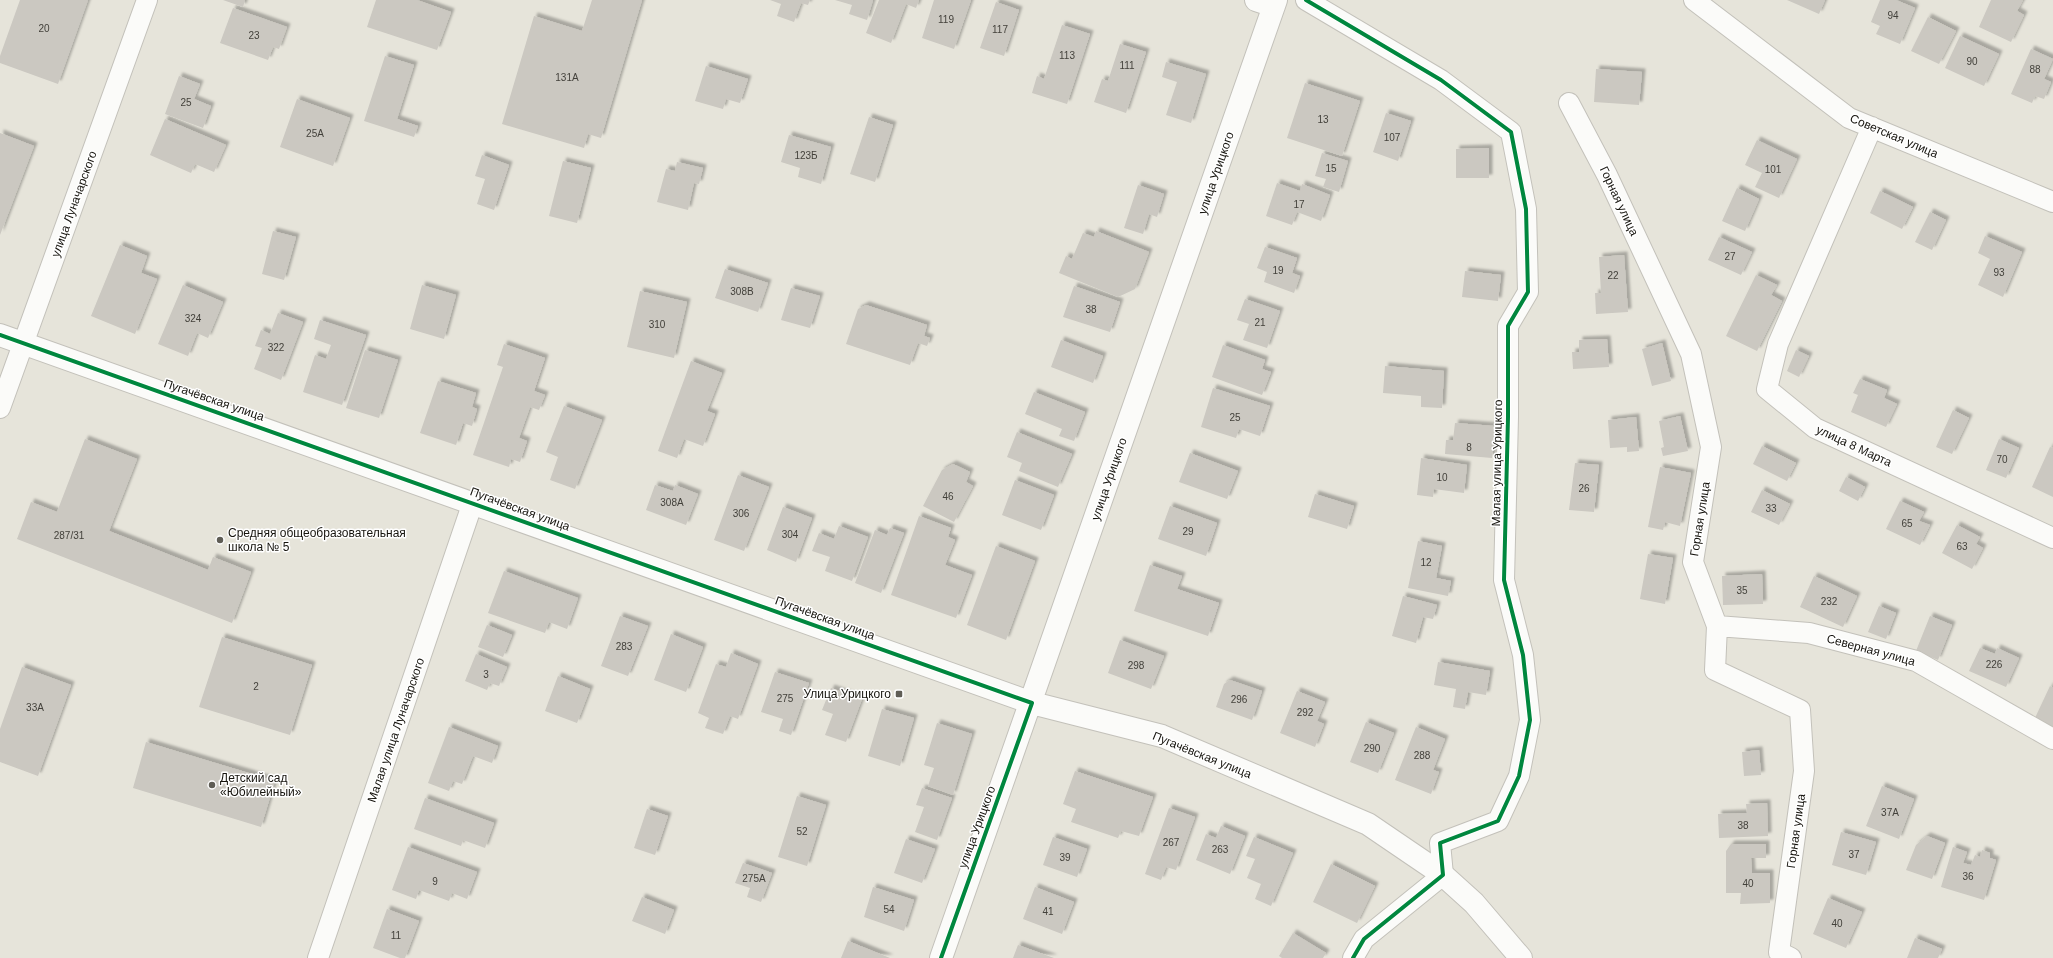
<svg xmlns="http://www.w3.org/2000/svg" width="2053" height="958" viewBox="0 0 2053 958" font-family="Arial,sans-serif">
  <defs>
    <filter id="shadow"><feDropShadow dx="3.5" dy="-3.5" stdDeviation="1" flood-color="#0004"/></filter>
  </defs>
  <rect width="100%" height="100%" fill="#e6e4da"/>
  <path fill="#cbc8c1" filter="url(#shadow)" d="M20,0H88L58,84L0,63V56Z
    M223,0H245L243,7Z
    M376,0H417L451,12L437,50L367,27Z
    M592,0H642L601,138L588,134L584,148L502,124L534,16L582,31Z
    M770,0H810L808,5L801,3L794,22L777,16L781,4Z
    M835,0H873L867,20L849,14L852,5Z
    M879,0H919L916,8L906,4L891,43L866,33Z
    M934,0H971L954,49L922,38Z
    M1787,0H1825L1819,14Z
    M1880,0H1896L1915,8L1900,44L1876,34L1880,26L1871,22Z
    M1991,0H2023L2017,11L2024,15L2011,42L1979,27Z
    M996,2L1019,10L1004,56L980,48Z
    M233,8L287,27L279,49L273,47L268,60L220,43Z
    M1928,17L1956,31L1939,64L1911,51Z
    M1062,25L1090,34L1067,104L1032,93L1037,76L1044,79Z
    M1960,36L1999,54L1984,86L1945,68Z
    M1120,44L1146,52L1126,113L1094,102L1102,79L1108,81Z
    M2031,49L2053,59L2044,79L2051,82L2044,99L2035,96L2032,103L2011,94Z
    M385,56L414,65L397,119L418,126L414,137L364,121Z
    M1166,62L1206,74L1191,123L1166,115L1177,82L1162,77Z
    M706,66L748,79L740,103L726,99L723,109L695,101Z
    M1596,69L1642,72L1639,105L1594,102Z
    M179,76L200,84L194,99L211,106L203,128L165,114Z
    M1305,83L1360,101L1342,156L1287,138Z
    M297,99L350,118L333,166L280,147Z
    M1386,113L1411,121L1398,161L1373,152Z
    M869,117L893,125L875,182L850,174Z
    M165,119L226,145L214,172L195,164L191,173L150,155Z
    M0,133L34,146L0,235Z
    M789,135L831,147L821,184L798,177L800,168L781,162Z
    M1757,140L1797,159L1779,198L1755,187L1762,173L1745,165Z
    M1489,148V178H1456V149Z
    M1322,153L1348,161L1339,192L1323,187L1326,179L1315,176Z
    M482,155L509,165L494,210L477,204L485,179L475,176Z
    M563,161L591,168L577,223L549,216Z
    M677,162L703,168L699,184L694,183L688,210L657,202L666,169L675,171Z
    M1277,183L1300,191L1302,184L1330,195L1321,221L1297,212L1292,225L1266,216Z
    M1138,185L1164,194L1157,217L1149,214L1143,234L1124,228Z
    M1737,188L1759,199L1745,231L1722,221Z
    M1880,191L1913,207L1902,229L1870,213Z
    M1930,212L1946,220L1932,250L1915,242Z
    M273,231L296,237L284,280L262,274Z
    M1096,231L1149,252L1135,289L1118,297L1059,273L1066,256L1072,259L1083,233L1094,237Z
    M1985,236L2022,252L2003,297L1978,285L1990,259L1978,253Z
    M1719,237L1752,252L1741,275L1708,260Z
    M120,245L147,256L141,273L157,279L135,334L91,316Z
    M1265,247L1297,258L1292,273L1300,276L1294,293L1264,282L1267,272L1257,268Z
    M1624,255L1628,312L1596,314L1595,293H1601L1599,257Z
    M725,269L768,283L758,312L715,298Z
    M1465,271L1501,275L1498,301L1462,297Z
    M1756,275L1777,285L1771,295L1782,301L1757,351L1726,336Z
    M183,285L223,302L208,338L197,333L188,356L158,344Z
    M422,285L456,295L444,339L410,329Z
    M1074,286L1120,302L1110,332L1063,317Z
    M791,288L820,296L810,328L781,320Z
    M640,291L687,302L674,358L627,347Z
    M1245,299L1280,311L1267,348L1243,340L1249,324L1237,320Z
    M866,305L927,325L924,336L930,338L927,346L918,343L910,365L846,344L858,309Z
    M278,313L303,322L281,380L254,369L262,348L255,346L261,330L270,334Z
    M320,320L366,335L342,405L303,392L315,355L326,359L331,345L314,339Z
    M1607,339L1609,367L1573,369L1572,352H1579V340Z
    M1061,340L1103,356L1093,383L1051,367Z
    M1662,343L1671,381L1652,386L1642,349Z
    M504,344L545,358L534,391L545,395L539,410L530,407L519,438L527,441L520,462L511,459L509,467L473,455L503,367L497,365Z
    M1223,345L1265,360L1262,369L1271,372L1262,395L1212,377Z
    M365,350L398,360L379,418L346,408Z
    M1796,350L1809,356L1799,377L1787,371Z
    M691,361L722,373L707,411L715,414L703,446L684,439L677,458L658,451Z
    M1385,366L1444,371L1442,408L1421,407V396L1383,393Z
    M1860,379L1887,390L1884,398L1897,404L1886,427L1851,412L1858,395L1853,393Z
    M438,381L476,393L472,407L477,409L472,426L463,423L456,445L420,433Z
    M1213,388L1270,406L1260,436L1239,429L1236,438L1201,427Z
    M1034,392L1085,412L1074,441L1059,436L1062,429L1025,414Z
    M564,406L602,420L575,489L550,480L558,457L546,452Z
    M1953,410L1969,418L1952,454L1936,447Z
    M1680,416L1688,451L1663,456L1661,448L1664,447L1659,421Z
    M1636,417L1639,451L1627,452V447L1610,448L1608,420Z
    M1455,423L1495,426L1492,458L1445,454L1446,440H1453Z
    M1017,432L1072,454L1058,487L1019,471L1022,463L1007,457Z
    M85,439L137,459L109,531L208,570L213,557L251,572L232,623L17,539L31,502L57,512Z
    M1999,439L2019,448L2006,478L1986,470Z
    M1762,446L1796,463L1787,481L1753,464Z
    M2050,447L2053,448V497L2032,487Z
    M1190,453L1238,471L1227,499L1179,482Z
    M1421,458L1467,465L1464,493L1434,489L1433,497L1417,495Z
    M1575,463L1599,465L1594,512L1569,510Z
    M953,464L970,472L966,482L973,486L954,522L923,506L942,470Z
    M1660,467L1691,473L1680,526L1665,522L1663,530L1648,527Z
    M738,475L769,487L744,551L714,540Z
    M1846,477L1865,487L1858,501L1839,491Z
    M1015,480L1054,495L1041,530L1002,515Z
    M655,485L673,491L675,485L698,494L686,525L646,510Z
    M1762,490L1790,504L1779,525L1751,512Z
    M1315,494L1354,506L1347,529L1308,517Z
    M1900,501L1924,512L1919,521L1930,525L1920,545L1886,529Z
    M1170,506L1217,523L1206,556L1158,539Z
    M783,507L812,518L796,562L767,550Z
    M919,516L951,528L948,537L955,540L945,565L972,575L956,618L891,595Z
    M1957,525L1980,537L1976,544L1983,548L1972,569L1942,553Z
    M839,526L868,537L852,581L825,571L830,557L812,551L819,533L834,539Z
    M890,528L904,533L881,593L855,583L875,530L887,535Z
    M1418,541L1442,546L1436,578L1451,581L1448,596L1408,588Z
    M996,546L1035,561L1006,640L967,625Z
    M1648,554L1673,558L1665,604L1640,599Z
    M1150,565L1182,576L1177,589L1219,603L1208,636L1134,611Z
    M504,571L578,598L567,629L549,622L545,633L488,613Z
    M1762,574L1763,604L1723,605L1722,576Z
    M1814,576L1857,596L1843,627L1800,607Z
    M1403,596L1437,605L1433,619L1423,617L1416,643L1392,636Z
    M1879,606L1896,613L1886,639L1868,632Z
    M620,616L648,626L628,676L601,666Z
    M1930,616L1952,625L1938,660L1916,651Z
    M487,625L512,635L503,657L478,647Z
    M671,634L703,647L686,692L654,680Z
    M222,637L312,665L290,735L199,707Z
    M1120,640L1164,656L1151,689L1108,673Z
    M1980,648L1995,654L1997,648L2019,658L2006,687L1969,671Z
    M731,653L758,664L738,719L730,716L723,734L705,728L709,718L698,713L716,664L726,667Z
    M476,654L507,667L499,686L490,683L487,690L465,681Z
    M1438,662L1490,671L1486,695L1468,692L1465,709L1453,707L1456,689L1434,685Z
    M22,667L71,685L38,776L0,762V729Z
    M775,672L809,683L791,735L779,731L783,719L761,712Z
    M558,676L590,689L577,723L545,711Z
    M1230,680L1262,691L1252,720L1216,707L1224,684Z
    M2050,686L2053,688V727L2035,718Z
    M831,688L862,699L846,742L825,735L833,714L822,710Z
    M1297,691L1325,702L1317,721L1324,724L1315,747L1280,733Z
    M882,709L914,718L900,766L868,756Z
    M1366,722L1394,733L1378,773L1350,762Z
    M937,723L972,734L953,795L928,786L934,768L924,765Z
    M449,727L498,746L492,763L473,756L462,784L453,781L449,791L428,783Z
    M1416,727L1445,739L1433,770L1439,772L1431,794L1395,780Z
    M146,742L275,781L261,827L133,788Z
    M1759,750L1761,775L1744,776L1742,752Z
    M1075,771L1153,797L1139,836L1121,831L1118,838L1071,822L1076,809L1063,804Z
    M1882,786L1914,799L1899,839L1866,826Z
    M922,788L952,798L937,840L915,832L924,807L916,805Z
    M797,796L826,805L807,866L778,857Z
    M425,798L494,823L485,848L463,840L461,846L414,829Z
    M1767,803L1768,836L1719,838L1718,814L1747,813L1746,804Z
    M1169,808L1195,817L1176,870L1166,867L1161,880L1145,874Z
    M647,809L668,816L655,855L634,848Z
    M1221,826L1245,836L1230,874L1196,860L1206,834L1216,838Z
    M1841,832L1876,842L1866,875L1832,865Z
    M1927,836L1945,843L1932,879L1906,870L1916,845Z
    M1053,837L1087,849L1077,877L1043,865Z
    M1254,837L1293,853L1271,906L1255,899L1261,884L1247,878L1255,859L1246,856Z
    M906,839L935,849L922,883L894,873Z
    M1731,844H1766V858H1751L1752,873H1770V903L1740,904L1741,893H1726V851Z
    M408,847L477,872L467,899L452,893L449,901L419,890L416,899L392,890Z
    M1953,847L1967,852L1963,863L1971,865L1975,855L1980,857L1982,850L1990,853V858L1996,860L1984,900L1941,887Z
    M743,863L772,873L761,902L747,897L750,888L735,883Z
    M1331,864L1375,886L1357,923L1313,902Z
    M873,887L914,900L904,931L864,917Z
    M1035,887L1074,902L1062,934L1023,919Z
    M642,897L674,910L665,934L632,921Z
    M1828,898L1862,912L1846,948L1813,934Z
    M387,909L419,921L405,958H400L373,948Z
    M1293,933L1326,953L1323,958H1282L1279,956Z
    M1915,938L1942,949L1938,958H1907Z
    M848,941L890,958H841Z
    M1018,945L1054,958H1013Z"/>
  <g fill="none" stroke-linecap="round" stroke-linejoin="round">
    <defs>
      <path id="street" d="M1306,0L1441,80L1511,132L1526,209L1528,292L1508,326V417L1504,580L1523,655L1530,720L1519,776L1498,821L1440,843L1443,875L1364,939L1353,958
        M1694,0L1849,118L2053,202
        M1569,103L1607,175L1691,354L1711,447L1693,562L1717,626L1715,670L1800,710L1804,771L1779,952L1791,958
        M1872,127L1778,344L1767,389L1815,428L2053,538
        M0,408L147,0
        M1717,626L1809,633L1916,661L2053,739
        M318,958L473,502"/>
      <path id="secondary" d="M1256,0L1274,6
        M0,335L1032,703L1162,736L1368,824L1443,875L1474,903L1521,958
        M941,958L1276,0"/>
    </defs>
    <use href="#street" stroke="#c3c1ba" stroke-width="22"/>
    <use href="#secondary" stroke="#c3c1ba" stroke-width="24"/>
    <use href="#street" stroke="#fbfbf9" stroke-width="20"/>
    <use href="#secondary" stroke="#fbfbf9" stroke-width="22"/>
    <defs>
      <path id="cycleway" d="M1306,0L1441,80L1511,132L1526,209L1528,292L1508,326V417L1504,580L1523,655L1530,720L1519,776L1498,821L1440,843L1443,875L1364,939L1353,958
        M0,335L1032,703L941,958"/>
    </defs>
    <use href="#cycleway" stroke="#fff" stroke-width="6"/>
    <use href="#cycleway" stroke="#00873e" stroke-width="4"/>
  </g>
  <g fill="#5f5d55" stroke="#fff" stroke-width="1.5">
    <circle cx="220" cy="540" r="4"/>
    <rect x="895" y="690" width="8" height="8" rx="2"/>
    <circle cx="212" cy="785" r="4"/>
  </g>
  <g text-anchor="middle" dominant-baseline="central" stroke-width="3" stroke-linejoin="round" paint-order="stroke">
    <g font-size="10" fill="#43413b">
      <text x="1893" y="15">94</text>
      <text x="946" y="19">119</text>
      <text x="44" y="28">20</text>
      <text x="1000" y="29">117</text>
      <text x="254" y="35">23</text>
      <text x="1067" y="55">113</text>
      <text x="1972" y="61">90</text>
      <text x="1127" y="65">111</text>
      <text x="2035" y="69">88</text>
      <text x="567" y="77">131А</text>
      <text x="186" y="102">25</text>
      <text x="1323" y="119">13</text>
      <text x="315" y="133">25А</text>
      <text x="1392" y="137">107</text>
      <text x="806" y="155">123Б</text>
      <text x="1331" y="168">15</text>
      <text x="1773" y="169">101</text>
      <text x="1299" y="204">17</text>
      <text x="1730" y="256">27</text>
      <text x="1278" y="270">19</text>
      <text x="1999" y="272">93</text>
      <text x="1613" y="275">22</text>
      <text x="742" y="291">308В</text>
      <text x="1091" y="309">38</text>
      <text x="193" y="318">324</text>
      <text x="1260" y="322">21</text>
      <text x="657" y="324">310</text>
      <text x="276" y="347">322</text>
      <text x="1235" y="417">25</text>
      <text x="1469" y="447">8</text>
      <text x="2002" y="459">70</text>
      <text x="1442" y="477">10</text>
      <text x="1584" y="488">26</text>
      <text x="948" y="496">46</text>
      <text x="672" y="502">308А</text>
      <text x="1771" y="508">33</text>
      <text x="741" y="513">306</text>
      <text x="1907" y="523">65</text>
      <text x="1188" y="531">29</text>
      <text x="790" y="534">304</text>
      <text x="69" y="535">287/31</text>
      <text x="1962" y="546">63</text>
      <text x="1426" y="562">12</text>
      <text x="1742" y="590">35</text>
      <text x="1829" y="601">232</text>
      <text x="624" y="646">283</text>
      <text x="1994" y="664">226</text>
      <text x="1136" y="665">298</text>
      <text x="486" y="674">3</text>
      <text x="256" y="686">2</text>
      <text x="785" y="698">275</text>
      <text x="1239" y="699">296</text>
      <text x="35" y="707">33А</text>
      <text x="1305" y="712">292</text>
      <text x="1372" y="748">290</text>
      <text x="1422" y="755">288</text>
      <text x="1890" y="812">37А</text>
      <text x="1743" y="825">38</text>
      <text x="802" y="831">52</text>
      <text x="1171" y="842">267</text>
      <text x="1220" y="849">263</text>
      <text x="1854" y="854">37</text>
      <text x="1065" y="857">39</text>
      <text x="1968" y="876">36</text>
      <text x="754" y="878">275А</text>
      <text x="435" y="881">9</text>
      <text x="1748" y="883">40</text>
      <text x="889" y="909">54</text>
      <text x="1048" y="911">41</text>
      <text x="1837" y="923">40</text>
      <text x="396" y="935">11</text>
    </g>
    <g font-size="12" fill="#16140e" stroke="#fff">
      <text transform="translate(1894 136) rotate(23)">Советская улица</text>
      <text transform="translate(1216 173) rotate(-71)">улица Урицкого</text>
      <text transform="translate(1619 201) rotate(65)">Горная улица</text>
      <text transform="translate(74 204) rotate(-70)">улица Луначарского</text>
      <text transform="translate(214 400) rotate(19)">Пугачёвская улица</text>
      <text transform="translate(1854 446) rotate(25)">улица 8 Марта</text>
      <text transform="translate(1497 463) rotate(-89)">Малая улица Урицкого</text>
      <text transform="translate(1109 479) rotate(-71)">улица Урицкого</text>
      <text transform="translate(520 509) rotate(20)">Пугачёвская улица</text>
      <text transform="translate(1700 519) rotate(-81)">Горная улица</text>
      <text transform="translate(825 618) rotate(20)">Пугачёвская улица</text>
      <text transform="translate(1871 650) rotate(15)">Северная улица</text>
      <text transform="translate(396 730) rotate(-71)">Малая улица Луначарского</text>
      <text transform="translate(1202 755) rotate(22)">Пугачёвская улица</text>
      <text transform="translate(977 827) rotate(-70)">улица Урицкого</text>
      <text transform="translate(1796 831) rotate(-82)">Горная улица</text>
    </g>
    <g font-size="12" fill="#16140e" stroke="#fff" text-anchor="start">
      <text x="228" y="533">Средняя общеобразовательная<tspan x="228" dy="14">школа № 5</tspan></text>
      <text x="891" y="694" text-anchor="end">Улица Урицкого</text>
      <text x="220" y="778">Детский сад<tspan x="220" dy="14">«Юбилейный»</tspan></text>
    </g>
  </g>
</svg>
